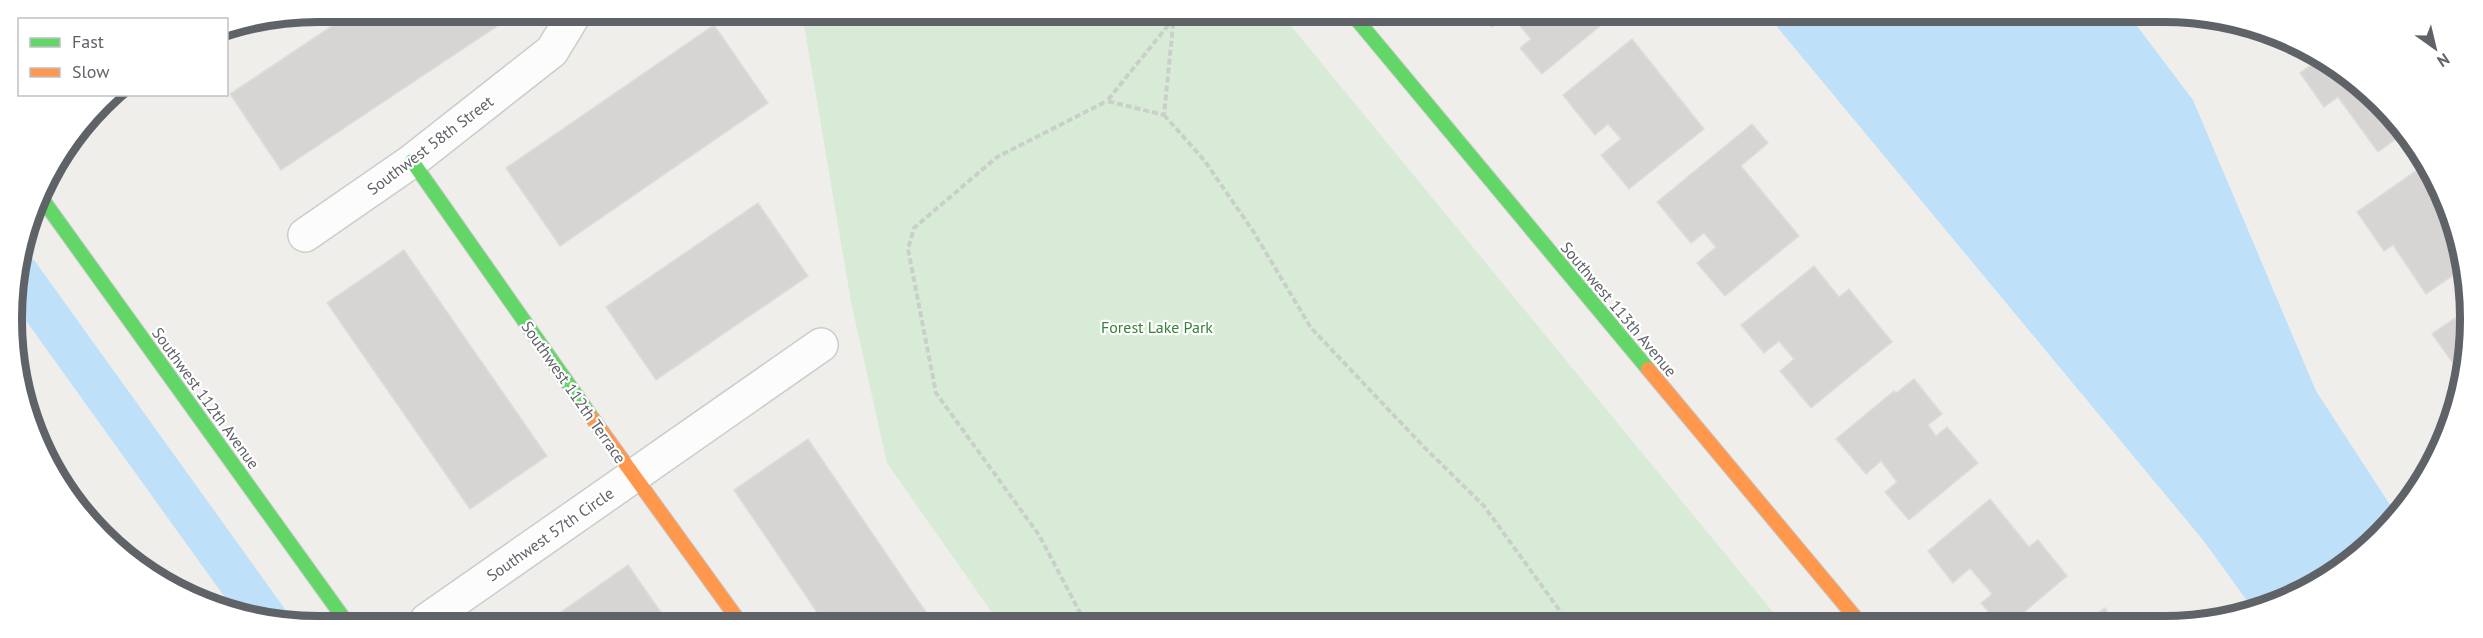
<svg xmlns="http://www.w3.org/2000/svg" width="2483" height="638" viewBox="0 0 2483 638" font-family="'PT Sans',sans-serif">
  <rect width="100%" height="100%" fill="#efeeea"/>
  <path fill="#d8ebd6" d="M802,13L1282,15L1782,623L998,621L887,463L851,302Z"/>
  <path fill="#bfe0f9" d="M1768,16L2131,18L2193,100L2316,391L2396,514L2367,550L2299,594L2253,609L2203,540Z"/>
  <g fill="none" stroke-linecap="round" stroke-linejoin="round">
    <path stroke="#bfe0f9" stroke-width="42" d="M19,275L267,620"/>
  </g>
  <path fill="#d6d5d3" stroke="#deddd9" stroke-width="1.5" d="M353,12L517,13L281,170L230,94Z
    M1483,16H1506L1492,27Z
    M1512,16H1602L1606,21L1542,74L1520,48L1531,39Z
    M714,25L768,103L560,246L506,168Z
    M1632,39L1704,129L1629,189L1601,155L1621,139L1608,124L1595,135L1563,95Z
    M2321,58L2334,64L2404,133L2378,152L2338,97L2324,107L2300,73Z
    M1752,124L1768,143L1741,166L1799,236L1725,296L1697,263L1716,247L1704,233L1691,243L1657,202Z
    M2426,164L2440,197L2435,201L2450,224L2465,259V267L2426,294L2393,245L2384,251L2357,212Z
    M758,203L808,276L656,380L606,307Z
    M404,250L547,456L470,509L327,303Z
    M1814,266L1839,297L1849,289L1892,342L1811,408L1780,371L1794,359L1779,341L1764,353L1741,325Z
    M2465,311V380L2432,334Z
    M1914,379L1942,414L1928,425L1936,436L1947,427L1978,463L1909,520L1885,492L1897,482L1881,461L1866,474L1836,439L1894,391L1896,393Z
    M808,439L932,621H823L734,490Z
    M1990,499L2029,547L2038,540L2067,576L2011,623H1998L1981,603L1992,594L1970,568L1953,583L1928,551Z
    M628,565L667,621H556L554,617Z
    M2105,608L2115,623H2081Z"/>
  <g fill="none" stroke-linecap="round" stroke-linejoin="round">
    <defs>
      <path id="street" d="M305,235L412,161L552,51L575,13
        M427,620L821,345"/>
      <path id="fast" d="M1353,15L1648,369
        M412,161L593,419
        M40,196L345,620"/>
      <path id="slow" d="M1648,369L1860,623
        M593,419L739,621"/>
    </defs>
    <use href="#street" stroke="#cbcccc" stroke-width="36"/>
    <use href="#fast" stroke="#cacacb" stroke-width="16"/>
    <use href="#slow" stroke="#cacacb" stroke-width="16"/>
    <path stroke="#cacfcc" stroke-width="4" stroke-dasharray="6 3" stroke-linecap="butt" d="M1174,18L1107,101L1164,115L1174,15
      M1164,115L1204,160L1253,231L1311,328L1424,447L1484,506L1568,622
      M1085,622L1039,535L936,393L908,249L914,228L997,157L1107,101"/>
    <use href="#street" stroke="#fdfcfc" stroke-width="33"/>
    <use href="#fast" stroke="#63d668" stroke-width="14"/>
    <use href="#slow" stroke="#ff974d" stroke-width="14"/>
  </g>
  <g text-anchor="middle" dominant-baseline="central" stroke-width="4.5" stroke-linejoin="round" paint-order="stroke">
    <g font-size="16" fill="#5f6368" stroke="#fff">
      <text transform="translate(430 145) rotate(-37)">Southwest 58th Street</text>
      <text transform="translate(1619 309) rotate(50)">Southwest 113th Avenue</text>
      <text transform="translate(574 392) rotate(55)">Southwest 112th Terrace</text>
      <text transform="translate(206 398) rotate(54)">Southwest 112th Avenue</text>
      <text transform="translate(550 534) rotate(-35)">Southwest 57th Circle</text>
    </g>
    <g font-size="16" fill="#348238" stroke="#fff">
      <text x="1157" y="327">Forest Lake Park</text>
    </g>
  </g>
  <path d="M0 0H2483V638H0ZM318 22H2164A296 296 0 0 1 2460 318V320A296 296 0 0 1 2164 616H318A296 296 0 0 1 22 320V318A296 296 0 0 1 318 22Z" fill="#fff" fill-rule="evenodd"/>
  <path fill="none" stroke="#5f6368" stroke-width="8" d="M318 22H2164A296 296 0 0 1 2460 318V320A296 296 0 0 1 2164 616H318A296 296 0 0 1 22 320V318A296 296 0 0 1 318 22Z"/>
  <rect x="18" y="18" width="210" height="78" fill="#ffffff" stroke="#bfc1c3" stroke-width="1.5"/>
  <rect x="30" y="38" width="30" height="9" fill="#63d668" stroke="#bfc1c3" stroke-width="1.5"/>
  <text x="72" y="48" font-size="18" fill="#5f6368">Fast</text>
  <rect x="30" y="68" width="30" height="9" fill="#ff974d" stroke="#bfc1c3" stroke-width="1.5"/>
  <text x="72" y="78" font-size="18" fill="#5f6368">Slow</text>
  <g transform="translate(2435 48) rotate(146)" stroke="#ffffff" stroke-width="4.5" paint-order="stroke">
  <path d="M0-4.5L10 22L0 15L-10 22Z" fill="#5f6368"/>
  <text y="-9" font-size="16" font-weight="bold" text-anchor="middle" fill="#5f6368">N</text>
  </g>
</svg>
